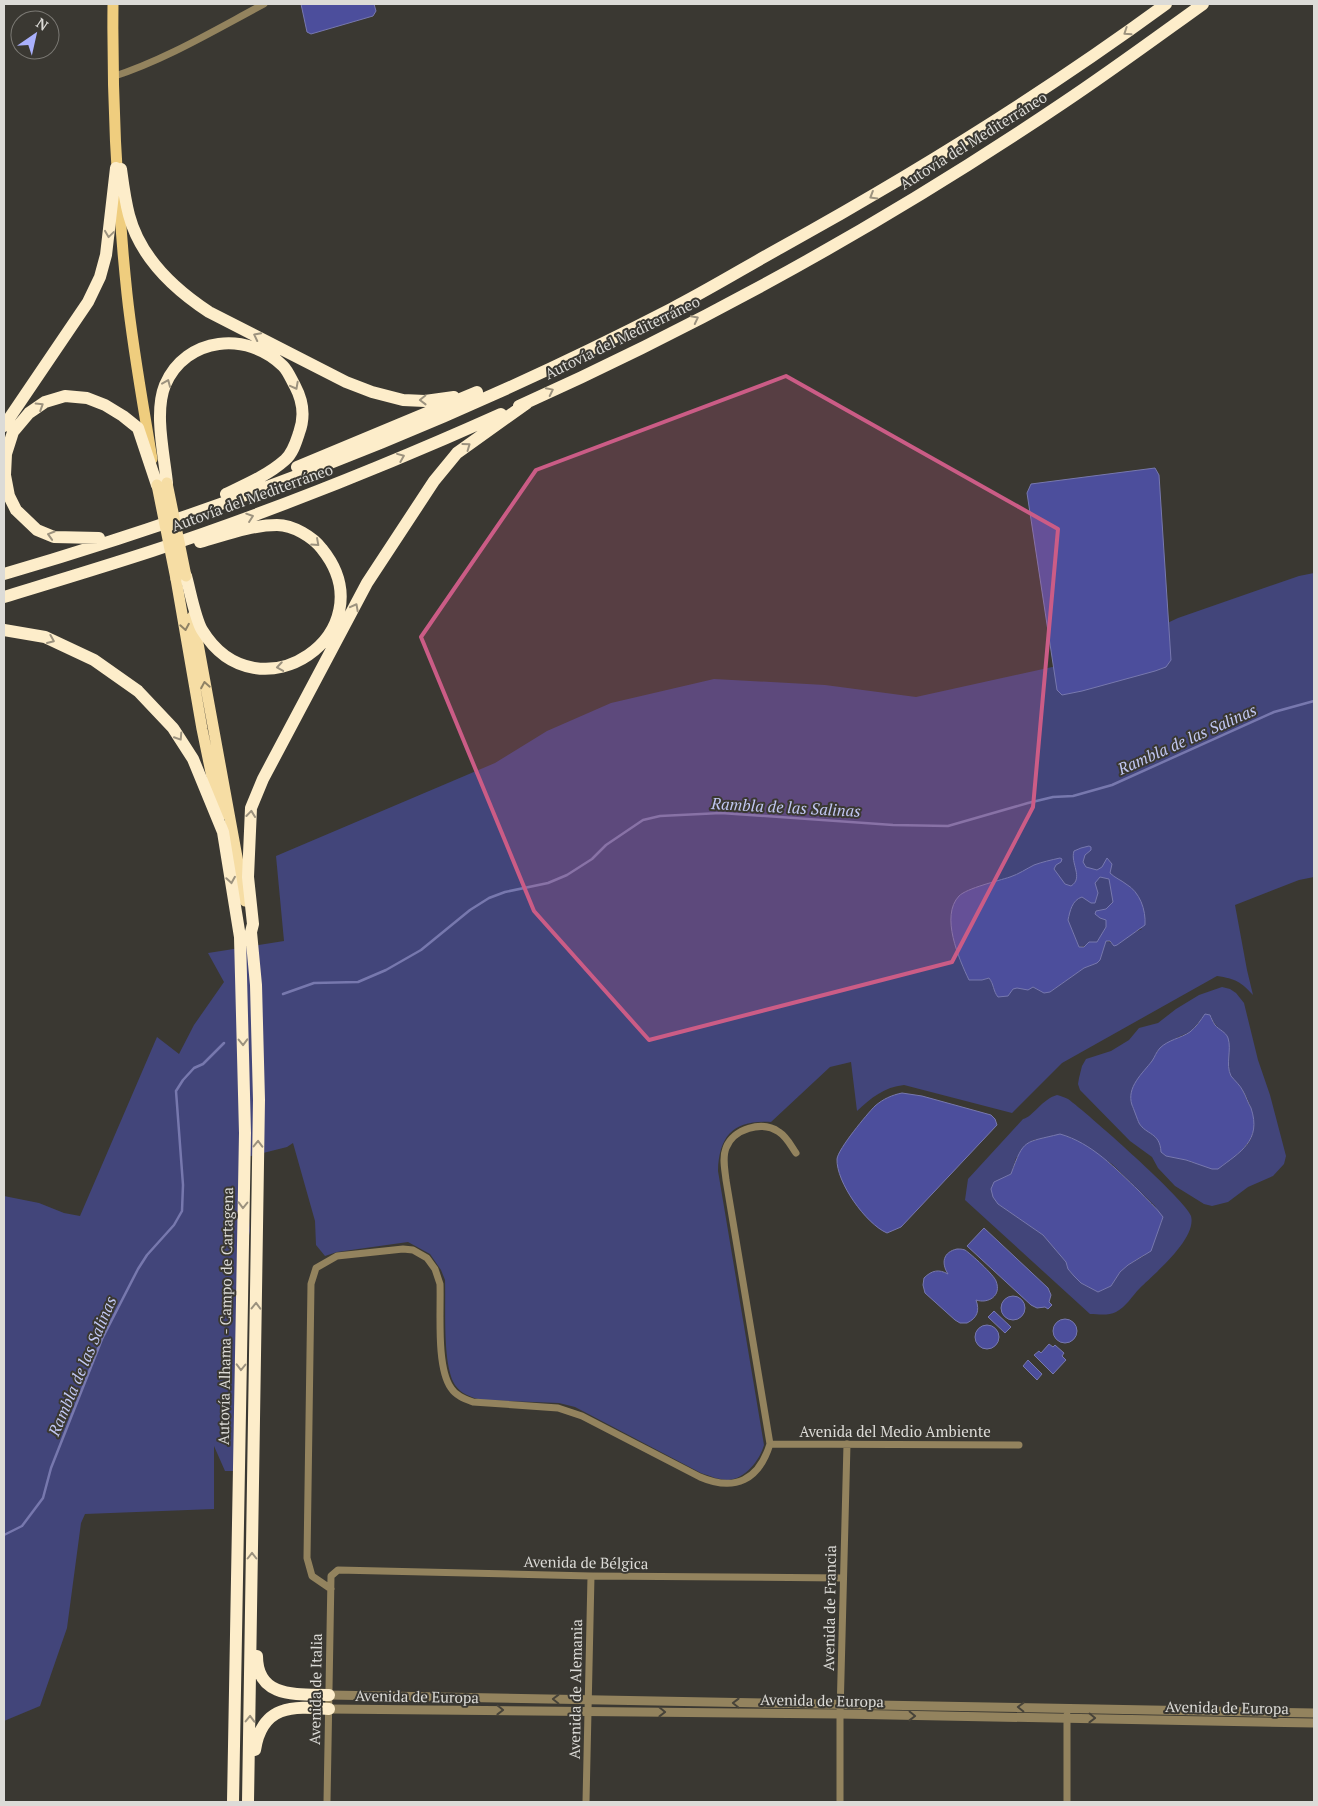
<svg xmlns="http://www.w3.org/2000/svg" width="1318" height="1806" viewBox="0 0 1318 1806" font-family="'PT Serif',serif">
  <rect width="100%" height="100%" fill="#3a3832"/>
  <path fill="#42457a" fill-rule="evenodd" d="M1314,573V877L1299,880L1235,905L1247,970L1253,995C1240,981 1236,979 1217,976L1062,1063L1012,1113L904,1085C884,1087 871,1098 857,1111L851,1062L830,1067L771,1122C734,1120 719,1135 718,1171L764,1445C760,1460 745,1479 728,1480C719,1480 710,1476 701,1473L575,1407L559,1403L481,1400C471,1397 461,1394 455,1385C442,1365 446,1306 445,1280L441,1270L430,1254L408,1242L337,1252L325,1256L316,1245L315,1221L293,1143L287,1147L243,1158L250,1231L241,1272L238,1471H225L214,1446V1509L85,1514L81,1523L67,1628L40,1706L4,1721V1196L39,1203L64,1213L80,1216L157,1037L179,1054L194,1025L224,982L208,953L284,941L276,856L495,763L547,731L611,703L714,679L825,685L916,697L1093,658L1178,618L1299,576ZM1104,918L1142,929L1131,934L1117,945L1106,941L1100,960L1097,963L1084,968L1050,992L1040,991L1033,987L994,989V984L989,978L982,980H969L956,950L1030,933L1037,934L1042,930L1069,923L1079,947L1097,943L1106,927V920Z
    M1222,987L1230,989L1236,993L1244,1003L1258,1060L1270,1095L1286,1156L1284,1164L1273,1176L1248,1187L1228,1202L1212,1206L1204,1204L1175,1186L1158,1168L1152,1157L1130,1141L1080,1090L1078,1084L1079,1078L1082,1066L1086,1059L1111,1051L1129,1040L1139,1028L1158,1023L1176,1009L1199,995ZM1205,1015H1210C1214,1025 1224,1033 1228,1044C1231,1052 1226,1064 1230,1074C1233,1080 1238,1084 1242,1089C1250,1100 1257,1123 1252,1136C1247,1151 1233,1155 1223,1165L1193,1163L1161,1149L1160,1143L1156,1137L1139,1123L1136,1110L1157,1051L1178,1037L1190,1032Z
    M1057,1095C1061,1096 1064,1097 1068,1099C1085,1111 1188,1202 1191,1216C1197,1239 1154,1274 1140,1288C1132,1296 1126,1307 1116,1312C1108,1316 1098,1314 1090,1314L965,1200L968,1179L1023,1119C1033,1117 1042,1099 1057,1095ZM1055,1136L1070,1137L1112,1164L1155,1206L1162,1221L1144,1256L1128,1265L1120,1272L1111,1286L1098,1292L1081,1283L1074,1276L1068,1269L1066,1262L1043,1235L998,1204L1005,1177L1011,1174L1016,1158L1033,1140Z"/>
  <path fill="#4c4e9c" stroke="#7778ae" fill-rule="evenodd" d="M301,4H374L376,11L373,16L311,34L307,32Z
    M1155,468L1159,475L1171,660L1166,667L1155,671L1082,691L1062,695L1057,690L1027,493L1031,484Z
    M1089,846L1091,847V850L1085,855L1083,862L1086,867L1097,870L1102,867L1107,858L1112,864L1110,873C1115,878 1121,880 1126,884C1140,892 1146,910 1145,925L1117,945L1114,946L1110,941H1106L1100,960L1097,963L1084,968L1050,992L1044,993L1033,987L1028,990L1017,988L1013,989L1008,996L998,997C993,991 994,984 989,978L982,980H969C959,959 940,916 959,896C967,888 998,881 1010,877C1019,874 1026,869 1034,865C1042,862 1051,860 1060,858L1062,859L1061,862L1056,865L1054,869L1065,884L1071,886C1084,878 1070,863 1074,851L1081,848ZM1100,877L1109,879L1113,902L1106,909L1096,911L1095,914L1100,918L1106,920V927L1097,942H1089L1084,947H1079L1068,920C1070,911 1072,900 1082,897L1091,903H1095L1098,893L1095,883Z
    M1205,1014L1210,1015C1211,1018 1213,1022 1215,1025C1219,1030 1226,1032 1228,1038C1232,1050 1225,1064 1231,1076C1235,1081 1240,1085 1243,1091C1246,1096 1248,1103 1251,1108C1262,1141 1240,1152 1218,1169H1212L1186,1160L1166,1156L1161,1152C1160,1132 1146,1135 1139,1123C1138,1121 1133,1107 1132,1105C1126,1087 1143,1073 1152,1061C1155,1057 1156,1052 1160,1048C1168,1040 1181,1038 1190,1032C1196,1027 1201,1020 1205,1014Z
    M902,1093L922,1096L991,1115L995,1119L997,1125L901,1227L887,1233C866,1224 836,1182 837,1159C838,1149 867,1114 875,1106C883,1099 892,1095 902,1093Z
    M1060,1134C1092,1143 1116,1169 1139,1191C1147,1200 1156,1207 1163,1217L1151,1251L1128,1265L1120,1272L1111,1286L1098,1292L1081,1283L1074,1276L1068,1269L1066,1262L1043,1235L998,1204L993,1197L991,1189L994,1182L1011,1174C1024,1138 1024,1143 1060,1134Z
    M984,1228L1048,1288L1051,1295L1049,1302L1052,1305L1048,1309L1045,1307L1037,1308L1031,1305L967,1246Z
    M957,1249C960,1249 962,1249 965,1250C971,1254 994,1275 996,1281C1002,1296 988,1304 976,1300C980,1311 977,1318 967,1323H960L955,1320L925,1293L923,1285L924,1278C932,1270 939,1269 948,1274C941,1263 943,1252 957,1249Z
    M1001 1308a12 12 0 1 1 24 0a12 12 0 1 1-24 0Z
    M994,1311L1011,1327L1005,1333L988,1317Z
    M1053 1331a12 12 0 1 1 24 0a12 12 0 1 1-24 0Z
    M975 1337a12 12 0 1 1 24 0a12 12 0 1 1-24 0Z
    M1049,1344L1053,1347L1055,1345L1064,1353L1062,1356L1066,1360L1053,1374L1034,1355L1039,1351L1041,1353Z
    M1028,1360L1042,1374L1037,1380L1023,1366Z"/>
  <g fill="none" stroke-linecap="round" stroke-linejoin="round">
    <path stroke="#7778ae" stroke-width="2.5" d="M283,994L314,983L358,982L386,970L421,950L470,910L489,898L505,892L548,883L567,875L592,859L606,845L643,820L660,816L721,813L893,825L948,826L1028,803L1053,797L1073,796L1112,785L1274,712L1314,701
      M4,1535L22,1526L43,1498L51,1468L102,1339L138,1269L147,1255L174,1225L182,1211L183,1185L176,1091L183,1080L194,1068L203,1064L224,1043"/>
    <path stroke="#93835e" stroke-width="7" d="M112,77C165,60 215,30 264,4
      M770,1444L1019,1445
      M331,1589L312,1576L307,1558L311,1284L316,1268L337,1256L403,1249L413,1250L427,1258L435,1269L440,1284C441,1310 436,1367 451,1388C456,1396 465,1399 473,1402L558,1408L582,1416L700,1477C735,1492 759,1480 770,1444L726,1180C725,1170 722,1158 726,1148C733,1129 762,1120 779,1132C787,1137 791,1146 796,1153
      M1067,1715V1802
      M327,1802L331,1576L338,1570L591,1576L843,1578
      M586,1802L591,1576
      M840,1802V1714L847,1444"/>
    <path stroke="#93835e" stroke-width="9" d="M329,1695L1314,1713
      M329,1709L840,1714L1314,1723"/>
    <path stroke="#efcd7e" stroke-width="11" d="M113,4C112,101 117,198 127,294C133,350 143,404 152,459"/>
    <path stroke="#f6dda4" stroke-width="11" d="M176,579L202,729L220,816
      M193,616L245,901"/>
    <path stroke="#fdedca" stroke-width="12" d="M121,169C123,184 125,200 129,215C140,257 174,289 209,312L346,382L372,392L403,400L425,401L454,397
      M519,406C708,321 891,219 1063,103C1111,71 1157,37 1203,4
      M4,426L88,302L100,277L106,255L116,168
      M297,467L477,392
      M167,483C164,454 154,412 165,385C186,336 248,331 283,366C288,371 291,379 295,386C303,401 305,417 299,433C296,442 293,453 285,460C268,475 247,484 226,494
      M99,538L54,537L37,530L16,510L9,496L5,475L6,454L13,432L29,413L45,402L65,396L87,398L105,405L123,416L138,428L157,485
      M4,574C234,507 458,419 671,309C708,290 744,268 780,248C914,174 1043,94 1166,4
      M186,576C190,590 195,618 202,630C258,722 389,632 322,549C313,537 293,525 277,525C251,525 225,535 200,542
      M4,597C53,582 103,567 152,551C270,512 387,465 501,414
      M4,630L45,637L94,660L138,691L173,728L193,759L223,832L240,937L245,1133L233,1802
      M257,1656C257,1699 298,1694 329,1695
      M255,1750C262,1705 292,1706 329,1709
      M248,1802L259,1100L256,985L251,932L253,924L248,877L251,808L263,779L367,583L434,481L457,453L527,403"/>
    <path stroke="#f6dda4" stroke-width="11" d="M167,483L186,576
      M157,485L176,579"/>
  </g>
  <defs><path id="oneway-chevron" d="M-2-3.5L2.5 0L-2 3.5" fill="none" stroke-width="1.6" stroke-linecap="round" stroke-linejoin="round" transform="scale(1.25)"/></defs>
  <g stroke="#9c927e">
    <use href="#oneway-chevron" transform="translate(1127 32) rotate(146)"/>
    <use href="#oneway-chevron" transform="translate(873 196) rotate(149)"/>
    <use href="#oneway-chevron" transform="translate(109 234) rotate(98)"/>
    <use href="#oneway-chevron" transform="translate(695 319) rotate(-27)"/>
    <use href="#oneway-chevron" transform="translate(257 336) rotate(-153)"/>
    <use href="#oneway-chevron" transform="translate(167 383) rotate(-67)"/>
    <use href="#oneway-chevron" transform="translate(295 386) rotate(62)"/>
    <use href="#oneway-chevron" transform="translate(550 391) rotate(-26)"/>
    <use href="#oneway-chevron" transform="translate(423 400) rotate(179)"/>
    <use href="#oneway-chevron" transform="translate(40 406) rotate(-32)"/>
    <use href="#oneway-chevron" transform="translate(467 446) rotate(-36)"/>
    <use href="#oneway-chevron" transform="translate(401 457) rotate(-22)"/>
    <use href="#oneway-chevron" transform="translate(250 517) rotate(-19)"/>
    <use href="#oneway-chevron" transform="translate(51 535) rotate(-163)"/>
    <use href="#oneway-chevron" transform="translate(316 543) rotate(42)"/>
    <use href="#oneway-chevron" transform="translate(355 607) rotate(-62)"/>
    <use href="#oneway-chevron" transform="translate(51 640) rotate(23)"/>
    <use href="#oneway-chevron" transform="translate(280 667) rotate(171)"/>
    <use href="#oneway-chevron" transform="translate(179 737) rotate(57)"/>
    <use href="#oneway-chevron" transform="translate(251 814) rotate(-84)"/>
    <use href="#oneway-chevron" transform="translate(231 880) rotate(81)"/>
    <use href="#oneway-chevron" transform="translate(243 1042) rotate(89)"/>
    <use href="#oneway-chevron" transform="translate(258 1144) rotate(-89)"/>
    <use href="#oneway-chevron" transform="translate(243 1205) rotate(91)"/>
    <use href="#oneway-chevron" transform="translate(256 1306) rotate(-89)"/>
    <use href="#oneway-chevron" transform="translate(241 1367) rotate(91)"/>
    <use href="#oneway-chevron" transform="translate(252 1556) rotate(-90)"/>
    <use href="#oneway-chevron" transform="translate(250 1719) rotate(-89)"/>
  </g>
  <g stroke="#8f8265">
    <use href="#oneway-chevron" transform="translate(185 627) rotate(80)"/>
    <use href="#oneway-chevron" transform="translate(205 685) rotate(-100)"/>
  </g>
  <g stroke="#474339">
    <use href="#oneway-chevron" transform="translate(556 1699) rotate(-179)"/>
    <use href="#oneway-chevron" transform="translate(736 1703) rotate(-179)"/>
    <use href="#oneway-chevron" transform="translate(1021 1707) rotate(-179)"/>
    <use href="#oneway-chevron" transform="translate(500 1710) rotate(1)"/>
    <use href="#oneway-chevron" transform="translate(662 1712) rotate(1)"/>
    <use href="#oneway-chevron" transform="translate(912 1716) rotate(1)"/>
    <use href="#oneway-chevron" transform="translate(1092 1718) rotate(1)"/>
  </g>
  <path fill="#cb5c86" fill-opacity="0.2" stroke="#cb5c86" stroke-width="4" stroke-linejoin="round" d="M786,376L1058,529L1033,807L952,962L649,1040L534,911L421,637L536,470Z"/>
  <g text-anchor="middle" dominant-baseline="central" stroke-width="4" stroke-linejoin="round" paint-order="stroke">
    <g font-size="15" fill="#dcdbd7" stroke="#3a3832">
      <text transform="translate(973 140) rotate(-32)">Autovía del Mediterráneo</text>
      <text transform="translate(622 337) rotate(-26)">Autovía del Mediterráneo</text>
      <text transform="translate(252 497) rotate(-20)">Autovía del Mediterráneo</text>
      <text transform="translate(225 1316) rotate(-89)">Autovía Alhama - Campo de Cartagena</text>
      <text x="895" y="1431">Avenida del Medio Ambiente</text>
      <text transform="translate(586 1562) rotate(1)">Avenida de Bélgica</text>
      <text transform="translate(829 1608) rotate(-89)">Avenida de Francia</text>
      <text transform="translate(315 1689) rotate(-89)">Avenida de Italia</text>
      <text transform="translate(575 1689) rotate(-89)">Avenida de Alemania</text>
      <text transform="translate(417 1696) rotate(1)">Avenida de Europa</text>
      <text transform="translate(822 1700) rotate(1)">Avenida de Europa</text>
      <text transform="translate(1227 1707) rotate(1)">Avenida de Europa</text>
    </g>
    <g font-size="16" font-style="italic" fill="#c1c7f2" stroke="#3a3832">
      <text transform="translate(1187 739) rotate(-24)">Rambla de las Salinas</text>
      <text transform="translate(786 807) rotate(3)">Rambla de las Salinas</text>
      <text transform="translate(82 1366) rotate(-67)">Rambla de las Salinas</text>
    </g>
  </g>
  <rect width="1318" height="1806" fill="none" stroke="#dcdbd7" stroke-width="10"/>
  <g transform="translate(35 35) rotate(34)"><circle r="24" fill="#3a3832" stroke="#7b7974"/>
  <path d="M0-4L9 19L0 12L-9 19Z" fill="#a9b0fc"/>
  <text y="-8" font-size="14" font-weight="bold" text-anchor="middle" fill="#dcdbd7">N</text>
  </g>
</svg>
